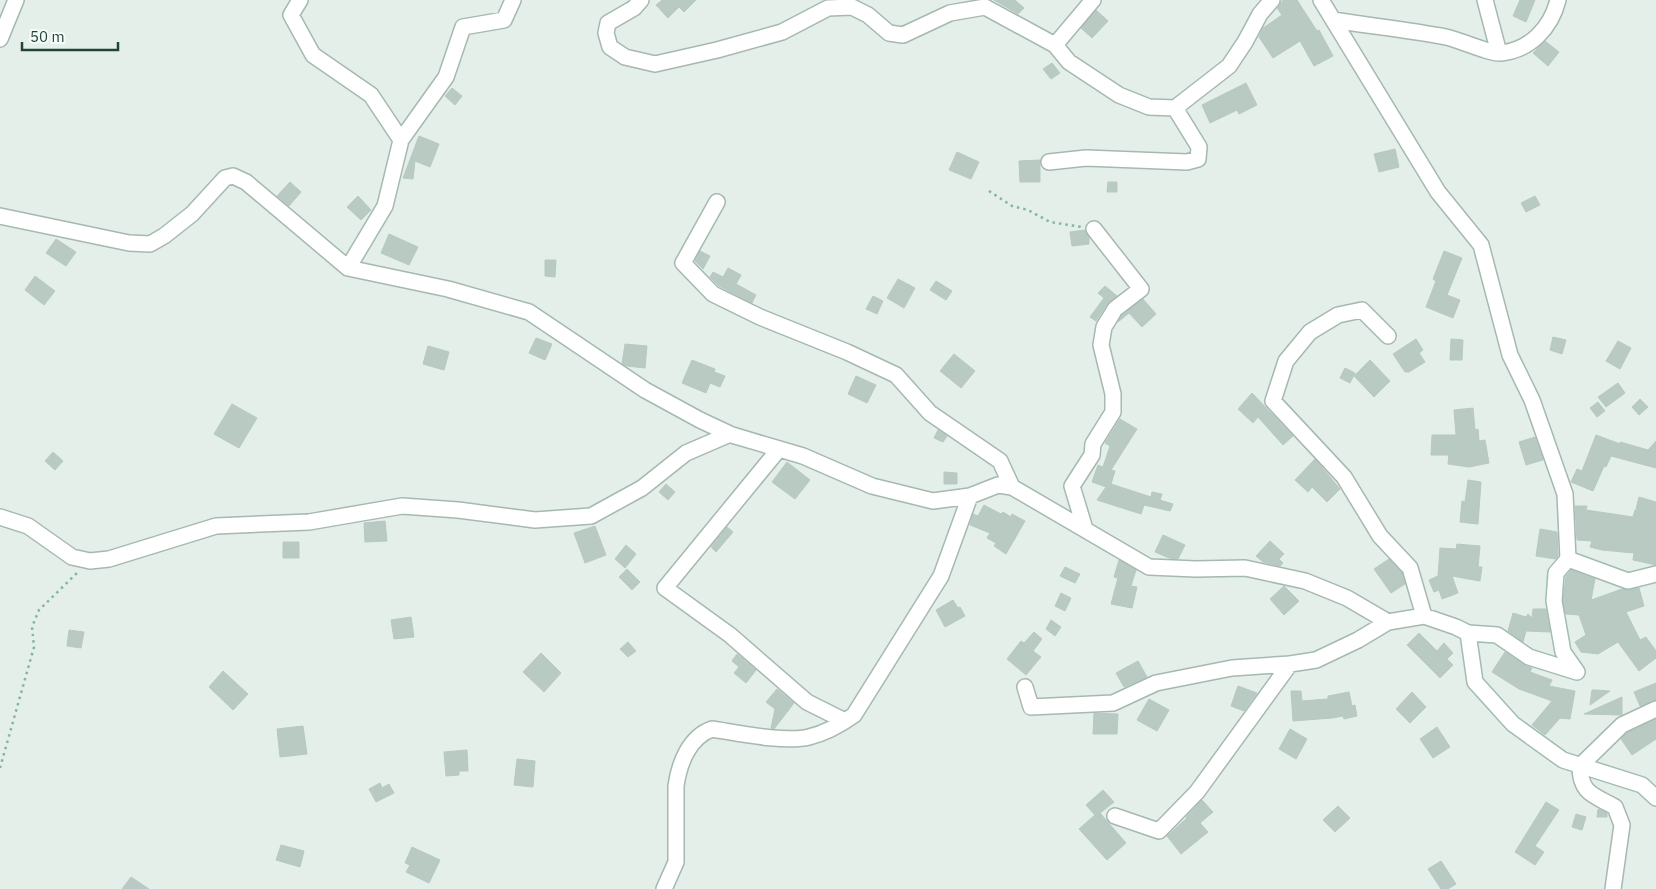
<svg xmlns="http://www.w3.org/2000/svg" width="1656" height="889" viewBox="0 0 1656 889" font-family="'IBM Plex Sans',sans-serif">
  <rect width="100%" height="100%" fill="#e4efea"/>
  <path fill="#b9cac3" stroke="#b6c9c2" d="M662,0H696L684,12L679,7L668,18L656,5Z
    M994,0H1015L1024,8L1018,14Z
    M1283,0H1297L1317,31L1319,30L1333,56L1314,66L1300,41L1273,58L1259,37L1263,28L1282,15L1277,8Z
    M1520,0H1535L1526,22L1513,16Z
    M1096,10L1108,21L1092,38L1081,28Z
    M1545,41L1559,52L1548,66L1533,53Z
    M1052,63L1060,73L1051,79L1043,69Z
    M1246,83L1257,105L1239,114L1237,110L1210,123L1202,105Z
    M452,88L462,96L455,105L445,96Z
    M419,136L439,144L430,167L415,161L413,179L403,178Z
    M1395,149L1399,167L1379,172L1374,154Z
    M957,152L979,162L971,179L949,170Z
    M1040,160V182H1020L1019,161Z
    M290,182L301,192L289,206L277,196Z
    M1108,182H1117V192H1107Z
    M358,196L371,210L361,220L347,207Z
    M1535,196L1540,205L1526,212L1521,203Z
    M1085,230L1089,237V244L1072,246L1070,232Z
    M389,234L418,247L409,265L381,253Z
    M56,239L76,252L66,266L46,253Z
    M700,251L710,256L703,269L695,261Z
    M1444,251L1462,258L1447,295L1460,300L1453,318L1426,307L1436,281L1433,279Z
    M545,260H556L555,277L545,276Z
    M728,268L741,275L736,284L756,295L752,303L719,286L710,277L713,272L723,277Z
    M35,276L55,291L44,305L25,290Z
    M898,279L915,288L904,308L887,298Z
    M936,281L952,291L946,300L930,290Z
    M1105,286L1117,296L1107,304L1096,321L1090,317L1104,298L1098,293Z
    M873,296L883,301L877,314L866,309Z
    M1143,299L1156,314L1142,327L1129,313L1118,322L1122,315Z
    M1553,337L1566,340L1562,354L1550,350Z
    M536,338L552,344L545,360L529,353Z
    M1416,339L1423,350L1419,353L1425,362L1409,372H1405L1393,354Z
    M1451,339L1463,340L1462,360H1450Z
    M1618,341L1631,348L1620,369L1606,361Z
    M625,344L647,346L645,368L627,366L622,364Z
    M428,346L449,352L444,370L423,364Z
    M954,354L975,371L961,388L940,371Z
    M692,360L715,369L714,372L725,376L720,387L710,383L706,393L682,383Z
    M1370,360L1390,381L1374,397L1354,376Z
    M1345,368L1355,373L1350,383L1340,378Z
    M856,376L876,385L867,403L848,394Z
    M1618,383L1625,393L1606,407L1598,397Z
    M1252,393L1293,436L1283,445L1258,417L1253,423L1238,409Z
    M1640,399L1648,407L1639,415L1632,407Z
    M1598,402L1605,411L1597,417L1590,408Z
    M232,404L257,418L239,448L214,434Z
    M1473,408L1475,430L1478,429L1479,441L1485,440L1489,463L1469,467L1448,464L1449,455H1431L1432,435H1456L1454,410Z
    M1120,419L1137,429L1111,470L1115,471L1111,484L1151,497L1152,492L1162,494L1160,500L1173,504L1170,511L1144,505L1141,514L1097,500L1106,487L1092,482L1098,465L1103,467L1110,446L1105,443Z
    M938,430L947,436L943,442L934,438Z
    M1596,435L1620,444V442L1648,450L1656,441V468L1611,456L1606,467L1604,466L1593,491L1571,482L1577,469L1582,471Z
    M1535,437L1543,460L1526,465L1519,442Z
    M53,452L63,461L55,470L45,461Z
    M1315,459L1340,489L1327,502L1312,487L1308,492L1295,480Z
    M787,462L810,480L795,499L772,482Z
    M944,472L957,473V484H944Z
    M1468,480L1481,482L1478,524L1460,522L1462,501L1465,502Z
    M666,484L675,492L668,500L659,492Z
    M1639,497L1656,502V565L1633,560L1634,553L1602,550L1590,547L1592,541L1577,540L1575,506H1587L1586,510L1633,517L1635,510L1640,511L1636,509Z
    M984,505L1001,514L1003,512L1011,517L1012,514L1025,521L1006,554L994,546L996,543L987,538L990,533L970,525L973,514L978,516Z
    M385,521L387,541L365,542L364,523Z
    M595,526L606,555L585,563L574,533Z
    M727,527L733,532L716,552L711,547Z
    M1540,529L1557,532L1558,556L1556,559L1536,556Z
    M1163,535L1185,545L1178,559L1169,558L1155,552Z
    M1270,541L1284,554L1279,559L1283,563L1280,566L1263,562L1256,556Z
    M283,542H299V558H283Z
    M1457,544L1480,546L1478,567H1482L1480,581L1452,576L1458,593L1442,599L1439,590L1434,592L1429,580L1438,576L1440,548L1456,549Z
    M626,545L636,554L625,568L615,559Z
    M1389,559L1402,573L1405,584L1391,593L1374,569Z
    M1119,560L1136,570L1131,586L1137,587L1132,608L1111,604L1118,578L1114,577Z
    M1065,567L1080,574L1075,583L1060,576Z
    M627,569L640,582L632,590L619,577Z
    M1571,570L1595,579L1591,600L1622,589L1630,590L1639,588L1644,606L1626,612L1640,640L1646,637L1656,651V658L1639,671L1618,642L1598,654L1581,652L1575,642L1586,635L1579,615L1566,614L1563,601L1566,576Z
    M1284,586L1299,601L1284,615L1270,599Z
    M1061,593L1071,598L1065,611L1055,606Z
    M953,600L958,608L960,607L965,616L945,627L936,610Z
    M1533,609H1546L1550,632L1526,631L1523,642L1508,631L1513,613L1526,617L1528,614L1532,618Z
    M411,617L414,637L394,639L391,620Z
    M1051,620L1061,627L1055,636L1046,629Z
    M69,630L84,632L81,648L67,646Z
    M1034,632L1042,639L1033,651L1041,657L1026,675L1007,659L1021,641L1024,643Z
    M1419,633L1437,651L1444,643L1453,653L1447,659L1453,665L1440,678L1407,645Z
    M628,642L636,651L628,657L620,649Z
    M1505,652L1524,665L1532,668L1530,672L1552,680L1549,686L1575,691L1570,719L1560,718L1545,735L1532,725L1552,701L1519,689L1492,672Z
    M541,653L561,673L544,692L523,672Z
    M737,654L756,670L746,683L734,673L739,667L732,661Z
    M1138,661L1147,677L1124,687L1116,673Z
    M223,671L248,694L233,710L209,687Z
    M1656,683V700L1640,706L1634,692Z
    M1238,686L1257,693L1244,711L1231,706Z
    M777,689L794,703L774,729L771,728L775,709L766,702Z
    M1592,690H1596L1610,691L1590,705Z
    M1291,691H1301L1302,701L1328,699V696L1349,692L1352,706L1355,705L1357,716L1344,719L1343,716L1332,718L1293,721Z
    M1412,692L1426,707L1410,723L1396,709Z
    M1622,697V715L1584,714Z
    M1149,699L1169,710L1157,731L1137,720Z
    M1094,713L1118,714L1117,734H1093Z
    M1656,719V739L1632,755L1621,739L1627,733Z
    M303,726L307,754L280,757L277,729Z
    M1437,727L1450,747L1433,758L1420,739Z
    M1290,729L1307,739L1296,759L1279,749Z
    M467,750L468,771H459V775L446,776L444,752Z
    M517,759L535,761L533,787L514,785Z
    M380,783L382,788L389,784L394,793L376,802L369,789Z
    M1103,790L1114,802L1100,813L1126,843L1107,860L1079,829L1095,815L1086,805Z
    M1202,800L1213,812L1200,823L1208,832L1181,854L1167,836L1187,818L1186,817Z
    M1546,802L1559,810L1535,846L1544,852L1535,865L1515,852Z
    M1338,806L1350,818L1335,832L1323,820Z
    M1598,809L1607,813V817H1597Z
    M1576,814L1586,817L1582,830L1572,827Z
    M281,845L304,851L300,867L276,860Z
    M412,847L440,860L429,883L406,872L410,865L405,863Z
    M1441,861L1456,884L1448,889H1441L1428,869Z
    M131,877L149,889H122Z"/>
  <g fill="none" stroke-linecap="round" stroke-linejoin="round">
    <defs>
      <path id="street" d="M300,0L291,15L313,55L371,95L401,140
        M641,0L634,8L608,23L606,33L610,47L625,57L655,64L717,50L782,32L828,8L852,7L868,15L889,33L903,35L950,13L985,7L1055,45L1069,62L1119,95L1149,107L1175,108L1229,66L1245,42L1260,14L1272,0
        M1321,0L1438,192L1481,245L1510,355L1532,400L1565,494L1568,559
        M1485,0L1499,53
        M1333,20C1371,26 1409,30 1446,37C1460,40 1490,54 1501,53C1530,50 1551,28 1558,0
        M0,39L16,0
        M1055,45L1093,0
        M1049,162L1086,158L1187,162L1198,159L1199,147L1175,108
        M717,202L683,263L713,294L760,317L847,352L896,375L930,413L1000,461L1012,487
        M0,216L129,243L150,244L164,236L192,214L225,178L233,176L246,182L348,268L448,289L529,312L645,390L700,420L732,435L803,456L872,486L933,501L970,496L998,485L1012,487L1149,567L1196,569L1245,568L1305,581L1347,598L1388,622L1424,616L1456,627L1468,633
        M348,268L385,206L401,140L446,77L463,27L504,20L513,0
        M1388,336L1362,310L1338,315L1310,332L1286,361L1273,401L1344,477L1380,536L1410,568L1424,616
        M779,449L665,588L730,635L807,702L845,721
        M0,517L28,526L72,557L90,561L109,559L216,526L309,522L402,506L458,510L535,520L591,516L642,488L686,453L730,434
        M1085,529L1072,486L1092,455L1093,444L1113,412V394L1101,345L1104,327L1115,309L1141,289L1094,229
        M1025,687L1031,707L1113,703L1156,683L1232,668L1290,664L1316,660L1358,640L1388,622
        M1115,816L1159,831L1197,792L1290,664
        M664,889L676,862V786C679,764 689,737 712,729C738,733 785,743 809,737C826,733 840,725 854,715L941,576L970,496
        M1613,889L1622,825L1615,807C1593,795 1580,793 1580,766L1622,725L1656,709"/>
      <path id="secondary" d="M1656,574L1628,581L1568,559L1556,573L1554,601L1563,652L1577,672L1529,657L1497,635L1468,633L1475,682L1513,724L1563,760L1642,785L1656,798"/>
    </defs>
    <use href="#street" stroke="#a6b8b2" stroke-width="18"/>
    <use href="#secondary" stroke="#a1bcb3" stroke-width="18"/>
    <path stroke="#82b5a6" stroke-width="2.5" stroke-dasharray="2.5 4" stroke-linecap="butt" d="M989,191L1012,206L1028,210L1050,222L1082,227
      M0,768L34,647L32,627L39,610L78,572"/>
    <use href="#street" stroke="#fff" stroke-width="15"/>
    <use href="#secondary" stroke="#fff" stroke-width="15"/>
  </g>
  <path d="M22 42v8h96v-8" fill="none" stroke="#21433a" stroke-width="2.5"/>
  <text x="30" y="42" font-size="15" fill="#21433a" stroke="#f5fbf8" stroke-width="4" paint-order="stroke">50 m</text>
</svg>
